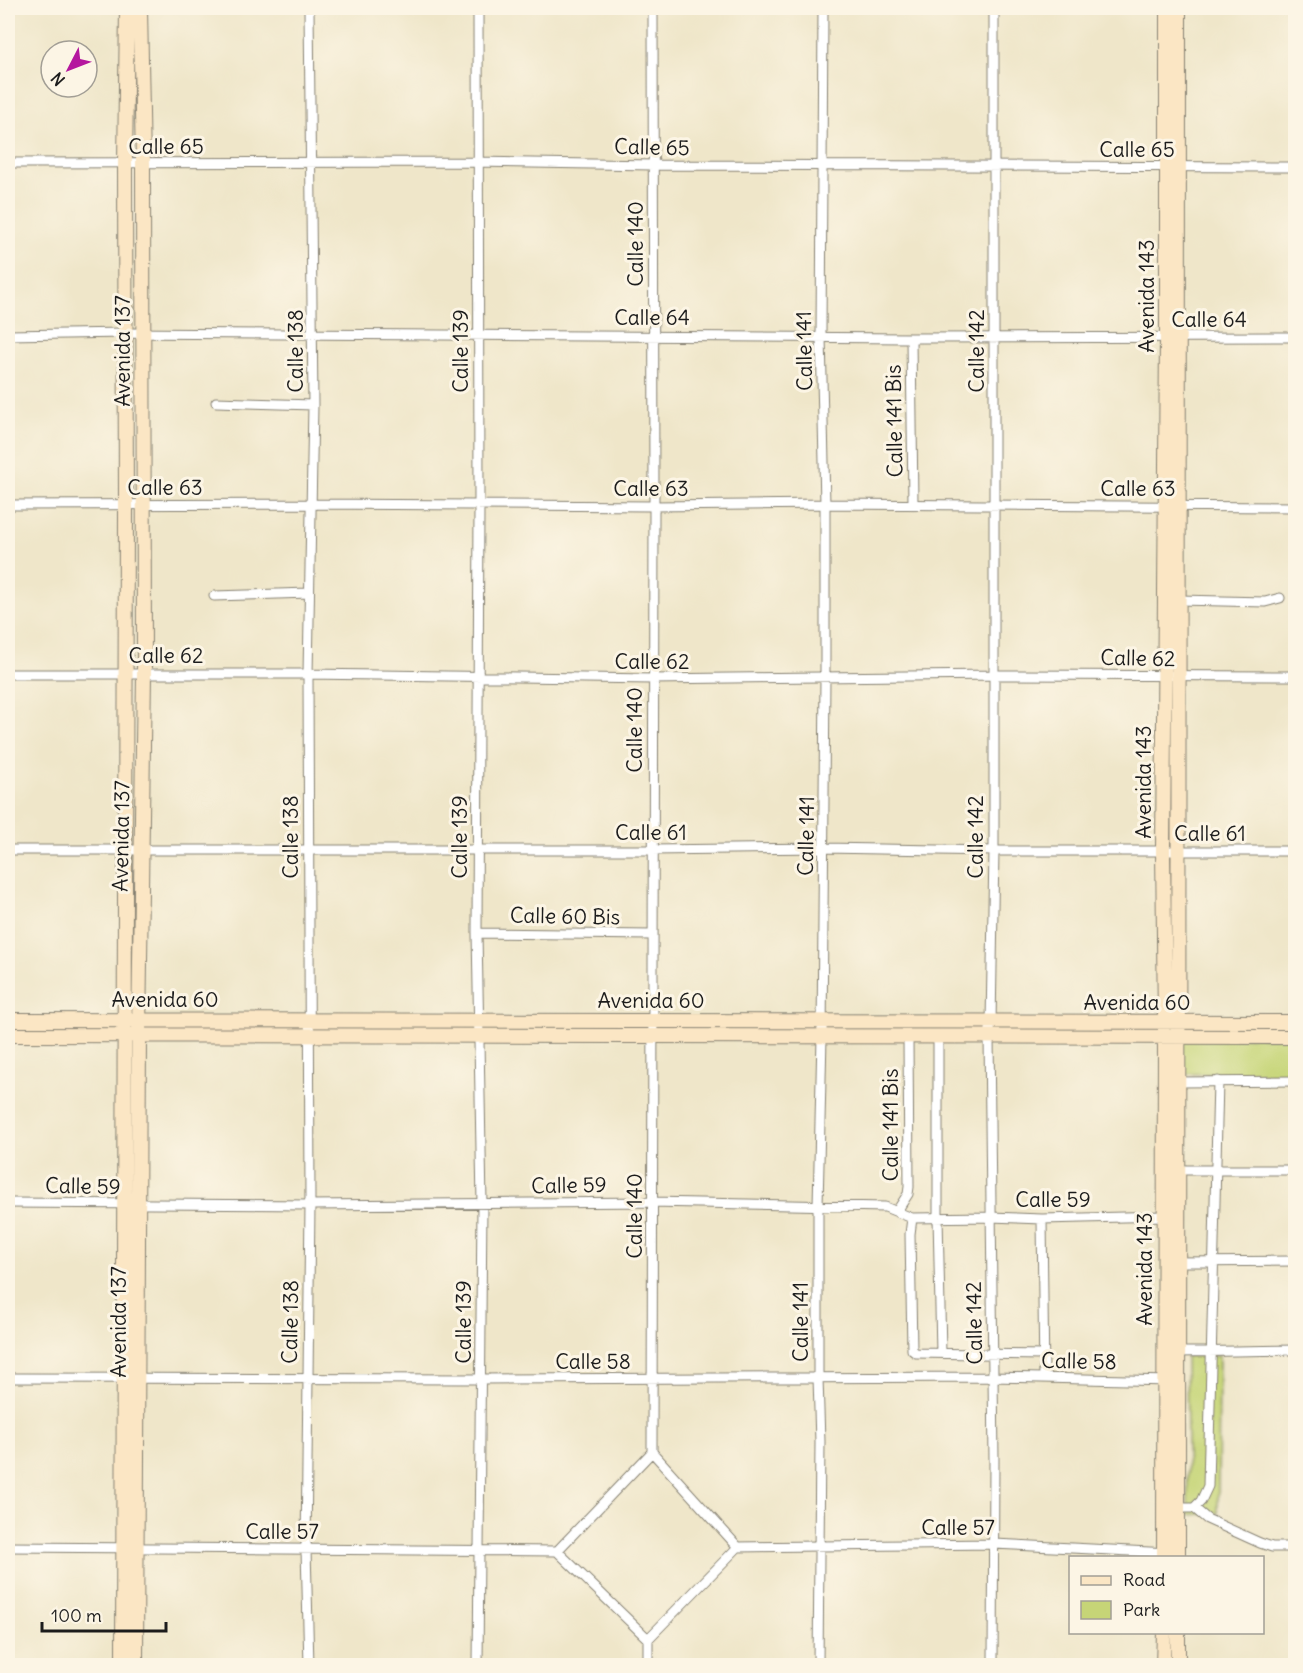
<svg xmlns="http://www.w3.org/2000/svg" width="1303" height="1673" viewBox="0 0 1303 1673" font-family="Delius,sans-serif">
  <rect width="100%" height="100%" fill="#fcf5e5"/>
  <filter id="ink" filterUnits="userSpaceOnUse"><feTurbulence type="fractalNoise" baseFrequency=".0167" numOctaves="2"/><feDisplacementMap in="SourceGraphic" scale="12" xChannelSelector="R" yChannelSelector="G"/><feConvolveMatrix kernelMatrix="1 2 1 2 8 2 1 2 1" color-interpolation-filters="sRGB"/></filter>
  <filter id="wash" filterUnits="userSpaceOnUse"><feTurbulence type="fractalNoise" baseFrequency=".008" numOctaves="4" result="noise"/><feDisplacementMap in="SourceGraphic" scale="24" xChannelSelector="R" yChannelSelector="G"/><feGaussianBlur stdDeviation="1.35" result="paint"/><feColorMatrix in="noise" values="0 0 0 0 0 0 0 0 0 0 0 0 0 0 0 0 0 1.4 0 .05"/><feComposite in="paint" operator="in"/></filter>
  <g filter="url(#wash)">
    <rect width="100%" height="100%" fill="#efe6c9"/>
    <path fill="#c6d577" stroke="#71784a" stroke-width="1.5" d="M1180,1037H1295V1074H1180Z
      M1186,1356H1219L1218,1513L1188,1515Z"/>
  </g>
  <g filter="url(#ink)">
    <g fill="none" stroke-linecap="round" stroke-linejoin="round">
      <defs>
        <path id="minor" d="M8,163L478,162L653,165L1296,167
          M8,335L125,333L911,338L1296,337
          M911,338L913,504
          M216,402L313,405
          M8,505L311,504L654,506L825,504L1296,507
          M214,596L309,593
          M1179,600L1265,602L1280,598
          M8,674H308L652,679L994,675L1296,676
          M8,850H652L824,848L994,851H1296
          M477,933L652,935
          M938,1037V1217L941,1353
          M1178,1082L1296,1081
          M1172,1170H1296
          M8,1203L310,1205L652,1202L885,1207L912,1218L990,1217L1042,1219L1165,1216
          M897,1211L908,1194L909,1187L908,1037
          M912,1218L910,1234L912,1350L916,1353L1043,1355
          M1042,1219L1044,1378
          M1175,1262L1296,1261
          M1179,1352L1296,1350
          M8,1378L481,1379L993,1377L1170,1381
          M652,1452L654,506L653,8
          M1178,1508H1194L1207,1519L1260,1543L1272,1547H1296
          M1194,1508L1201,1501L1208,1486L1218,1081
          M8,1547L557,1551
          M738,1547L994,1544L1169,1553
          M557,1551L652,1452
          M557,1551L648,1639
          M648,1639L738,1547L652,1452
          M648,1639V1666
          M309,1666L306,1549L310,1205L308,674L313,405L309,8
          M478,1666L482,1204L477,933L479,506L478,8
          M818,1666L820,1442L818,1378V1205L822,1037L825,677V504L821,337L823,8
          M993,1666L994,1460L989,1037L991,1023L994,851V8"/>
        <path id="secondary" d="M8,1020L1296,1022
          M8,1035L1296,1037
          M1164,1558L1165,1022L1163,851L1167,337V8
          M1178,1558C1177,1041 1180,524 1179,8
          M1178,1632V1666
          M123,1666L126,505L125,164L127,8
          M136,1666L139,1034L144,673L143,164L140,8
          M1163,1666L1164,1632"/>
      </defs>
      <use href="#minor" stroke="#868172" stroke-width="11"/>
      <use href="#secondary" stroke="#868172" stroke-width="16"/>
      <use href="#minor" stroke="#fff" stroke-width="9"/>
      <use href="#secondary" stroke="#fbe6c4" stroke-width="14"/>
    </g>
  </g>
  <g text-anchor="middle" dominant-baseline="central" stroke-width="6" stroke-linejoin="round" paint-order="stroke">
    <g font-size="21" fill="#1c1c1c" stroke="#fcf5e5">
      <text x="166" y="146">Calle 65</text>
      <text transform="translate(652 147) rotate(1)">Calle 65</text>
      <text x="1137" y="149">Calle 65</text>
      <text transform="translate(635 244) rotate(-90)">Calle 140</text>
      <text transform="translate(1146 296) rotate(-90)">Avenida 143</text>
      <text x="652" y="317">Calle 64</text>
      <text x="1209" y="319">Calle 64</text>
      <text transform="translate(122 351) rotate(-90)">Avenida 137</text>
      <text transform="translate(295 351) rotate(-90)">Calle 138</text>
      <text transform="translate(460 351) rotate(-90)">Calle 139</text>
      <text transform="translate(804 351) rotate(-91)">Calle 141</text>
      <text transform="translate(976 351) rotate(-90)">Calle 142</text>
      <text transform="translate(894 421) rotate(-91)">Calle 141 Bis</text>
      <text x="165" y="487">Calle 63</text>
      <text x="651" y="488">Calle 63</text>
      <text x="1138" y="488">Calle 63</text>
      <text x="166" y="655">Calle 62</text>
      <text transform="translate(1138 658) rotate(1)">Calle 62</text>
      <text x="652" y="661">Calle 62</text>
      <text transform="translate(634 730) rotate(-90)">Calle 140</text>
      <text transform="translate(1143 782) rotate(-90)">Avenida 143</text>
      <text x="651" y="832">Calle 61</text>
      <text x="1210" y="833">Calle 61</text>
      <text transform="translate(121 836) rotate(-89)">Avenida 137</text>
      <text transform="translate(806 836) rotate(-89)">Calle 141</text>
      <text transform="translate(290 837) rotate(-90)">Calle 138</text>
      <text transform="translate(459 837) rotate(-90)">Calle 139</text>
      <text transform="translate(975 837) rotate(-90)">Calle 142</text>
      <text transform="translate(565 916) rotate(1)">Calle 60 Bis</text>
      <text x="165" y="999">Avenida 60</text>
      <text x="651" y="1000">Avenida 60</text>
      <text x="1137" y="1002">Avenida 60</text>
      <text transform="translate(890 1125) rotate(-90)">Calle 141 Bis</text>
      <text transform="translate(569 1185) rotate(-1)">Calle 59</text>
      <text transform="translate(83 1186) rotate(1)">Calle 59</text>
      <text x="1053" y="1199">Calle 59</text>
      <text transform="translate(634 1216) rotate(-90)">Calle 140</text>
      <text transform="translate(1144 1269) rotate(-90)">Avenida 143</text>
      <text transform="translate(118 1322) rotate(-90)">Avenida 137</text>
      <text transform="translate(290 1322) rotate(-89)">Calle 138</text>
      <text transform="translate(463 1322) rotate(-90)">Calle 139</text>
      <text transform="translate(800 1322) rotate(-90)">Calle 141</text>
      <text transform="translate(974 1323) rotate(-91)">Calle 142</text>
      <text x="593" y="1361">Calle 58</text>
      <text transform="translate(1079 1361) rotate(1)">Calle 58</text>
      <text x="958" y="1527">Calle 57</text>
      <text x="282" y="1531">Calle 57</text>
    </g>
  </g>
  <rect width="1303" height="1673" fill="none" stroke="#fcf5e5" stroke-width="30"/>
  <rect x="1069" y="1556" width="195" height="78" fill="#fcf5e5" stroke="#a29e95" stroke-width="1.5"/>
  <rect x="1081" y="1576" width="30" height="9" fill="#fbe6c4" stroke="#a29e95" stroke-width="1.5"/>
  <text x="1123" y="1586" font-size="18" fill="#1c1c1c">Road</text>
  <rect x="1081" y="1601" width="30" height="18" fill="#c6d577" stroke="#a29e95" stroke-width="1.5"/>
  <text x="1123" y="1616" font-size="18" fill="#1c1c1c">Park</text>
  <g transform="translate(69 69) rotate(228)"><circle r="28" fill="#fcf5e5" stroke="#a29e95" stroke-width="1.5"/>
  <path d="M0-4.5L10 22L0 15L-10 22Z" fill="#b5179e"/>
  <text y="-9" font-size="16" font-weight="bold" text-anchor="middle" fill="#1c1c1c">N</text>
  </g>
  <path d="M42 1622v9h124v-9" fill="none" stroke="#1c1c1c" stroke-width="3"/>
  <text x="51" y="1622" font-size="18" fill="#1c1c1c" stroke="#fcf5e5" stroke-width="4.5" paint-order="stroke">100 m</text>
</svg>
